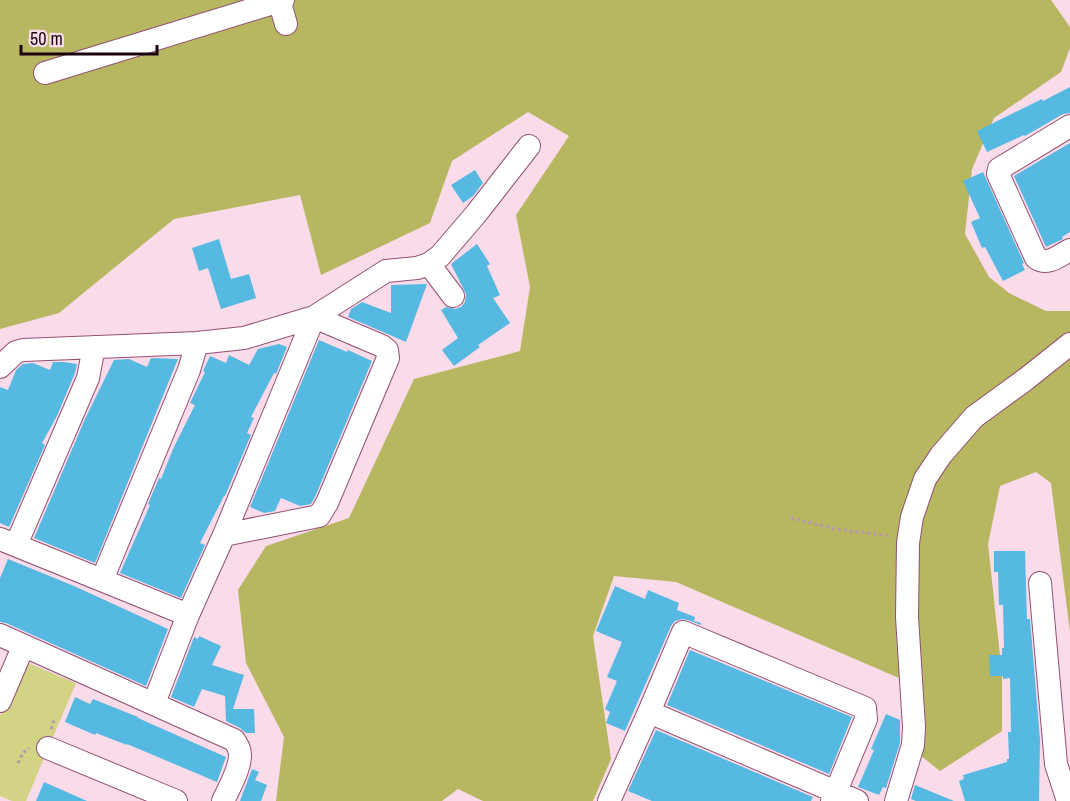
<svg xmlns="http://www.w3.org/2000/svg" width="1070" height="801" viewBox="0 0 1070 801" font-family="'Archivo Narrow',sans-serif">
  <rect width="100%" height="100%" fill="#fadbe9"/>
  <path fill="#d3d386" d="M28,663L76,683L26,801H12L0,796V716L21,665Z"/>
  <path fill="#b7b761" d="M0,0H1051L1070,27V48L1061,72L994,118L972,169L965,234L989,277L1009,293L1046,311H1070V632L1051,483L1036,472L1000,486L988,544L1002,674V731L940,771L910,747L899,678L676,582L614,576L593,636L611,759L593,801H483L458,789L442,801H276L284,737L246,663L238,590L266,546L349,518L414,379L520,351L530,287L516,215L569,136L528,112L452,161L430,223L321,275L300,195L174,219L59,313L0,329Z"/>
  <path fill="#56b9e2" d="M1070,87V113L1063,114L1025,136L1024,135L987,152L977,131L1042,99L1043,101Z
    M1070,143V232L1062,237L1063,239L1046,247L1014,176Z
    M475,170L483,183L473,196L463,203L451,185Z
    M983,172L1024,263L1022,264L1025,270L1003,281L985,247L982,248L971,222L980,218L963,181Z
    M219,239L231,279L249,274L256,298L221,309L208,268L199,271L192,248Z
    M477,244L490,264L487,266L500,295L493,298L510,323L478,345L480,347L454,366L442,350L458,338L441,310L446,307L455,309L461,307L465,302L466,294L451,264Z
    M427,284L406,342L348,317L351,309L362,302L391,313V285Z
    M319,340L347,352L348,350L372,361L315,497L311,504L300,506L281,498L275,511L264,513L250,507Z
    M279,344L287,347L276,374L274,373L251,417L254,418L247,433L251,435L225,496H224L200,543L205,545L181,598L120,573L150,505L148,504L159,478L161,479L173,449L195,405L190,403L205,372L203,371L210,356L226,363L229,355L249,365L258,349Z
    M151,358L178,359L95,563L34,538L85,419L114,360L129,359L147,367Z
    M53,362H64L77,364L75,373L57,416L42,443L45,445L9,527L0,523V387L8,390L16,370L23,364L33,363L50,370Z
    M994,551H1025L1027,619H1030L1040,740L1039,801H965L959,781L964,779L963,775L1007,762V759H1009L1008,732H1011L1010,678L1003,679V676H990L989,655H1002V648H1004L1003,605H999L998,572H994Z
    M8,559L74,586L168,629L146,686L6,623L0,622V578Z
    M615,586L645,599L648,590L679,603L677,610L695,617L694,621L701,623V625L688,620L682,619L675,621L671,626L625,731L606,723L610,712L605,709L617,681L607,677L622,642L596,631Z
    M199,636L221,646L212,665L244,675L233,709H254L255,733H246L240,728L226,721L225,696L202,689L194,707L171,697L194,637L198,639Z
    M690,650L852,717L829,774L667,705Z
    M75,697L90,704L93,699L138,717V718L226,757L217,782L127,744V745L96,733L95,735L65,722Z
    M886,714L900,720V743L886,788L883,787L879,795L858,787L874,750L871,749Z
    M656,730L813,797L811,801H652L628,791Z
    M252,769L259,772L255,780L267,785L261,801H240Z
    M44,782L87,801H36Z
    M915,785L954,801H916L911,799Z"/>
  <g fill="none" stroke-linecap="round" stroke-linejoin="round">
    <defs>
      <path id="minor" d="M279,0L286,24
        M45,73L283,0
        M1070,126L999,169L998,174L1036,258C1048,266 1058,256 1070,250
        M429,264L453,296
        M0,367L16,352L23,350L197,343L244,338L314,317L386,271L417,268L429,264L440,256L476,214L529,146
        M224,535L319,516L327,503L388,358L387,350L382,346L314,317
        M0,539L188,615
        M16,545L88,378L94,347
        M102,580L189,370L197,343
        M1040,583L1056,764L1068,801
        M0,635L234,740C236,743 238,746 239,749C244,763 229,788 223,801
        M0,701L23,647
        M154,703L188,615L224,535L314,317
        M649,712L857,801
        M48,748L176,801
        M609,801L649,712L683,632L865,708L866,719L832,801
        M896,801L913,745L914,727L907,617L908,543L912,517L925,479L941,455L974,417L1026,379L1070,344"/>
    </defs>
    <use href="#minor" stroke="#925073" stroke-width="24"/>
    <path stroke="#b69aa7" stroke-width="3" stroke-dasharray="3 3" stroke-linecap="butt" d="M791,518L836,529L890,536
      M51,729L54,720
      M18,763L23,753L29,748"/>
    <use href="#minor" stroke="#fff" stroke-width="22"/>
  </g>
  <path d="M21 45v9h136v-9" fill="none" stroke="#1b0410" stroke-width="3"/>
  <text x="30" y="45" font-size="18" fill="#1b0410" stroke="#fadbe9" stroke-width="4.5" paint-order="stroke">50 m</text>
</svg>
